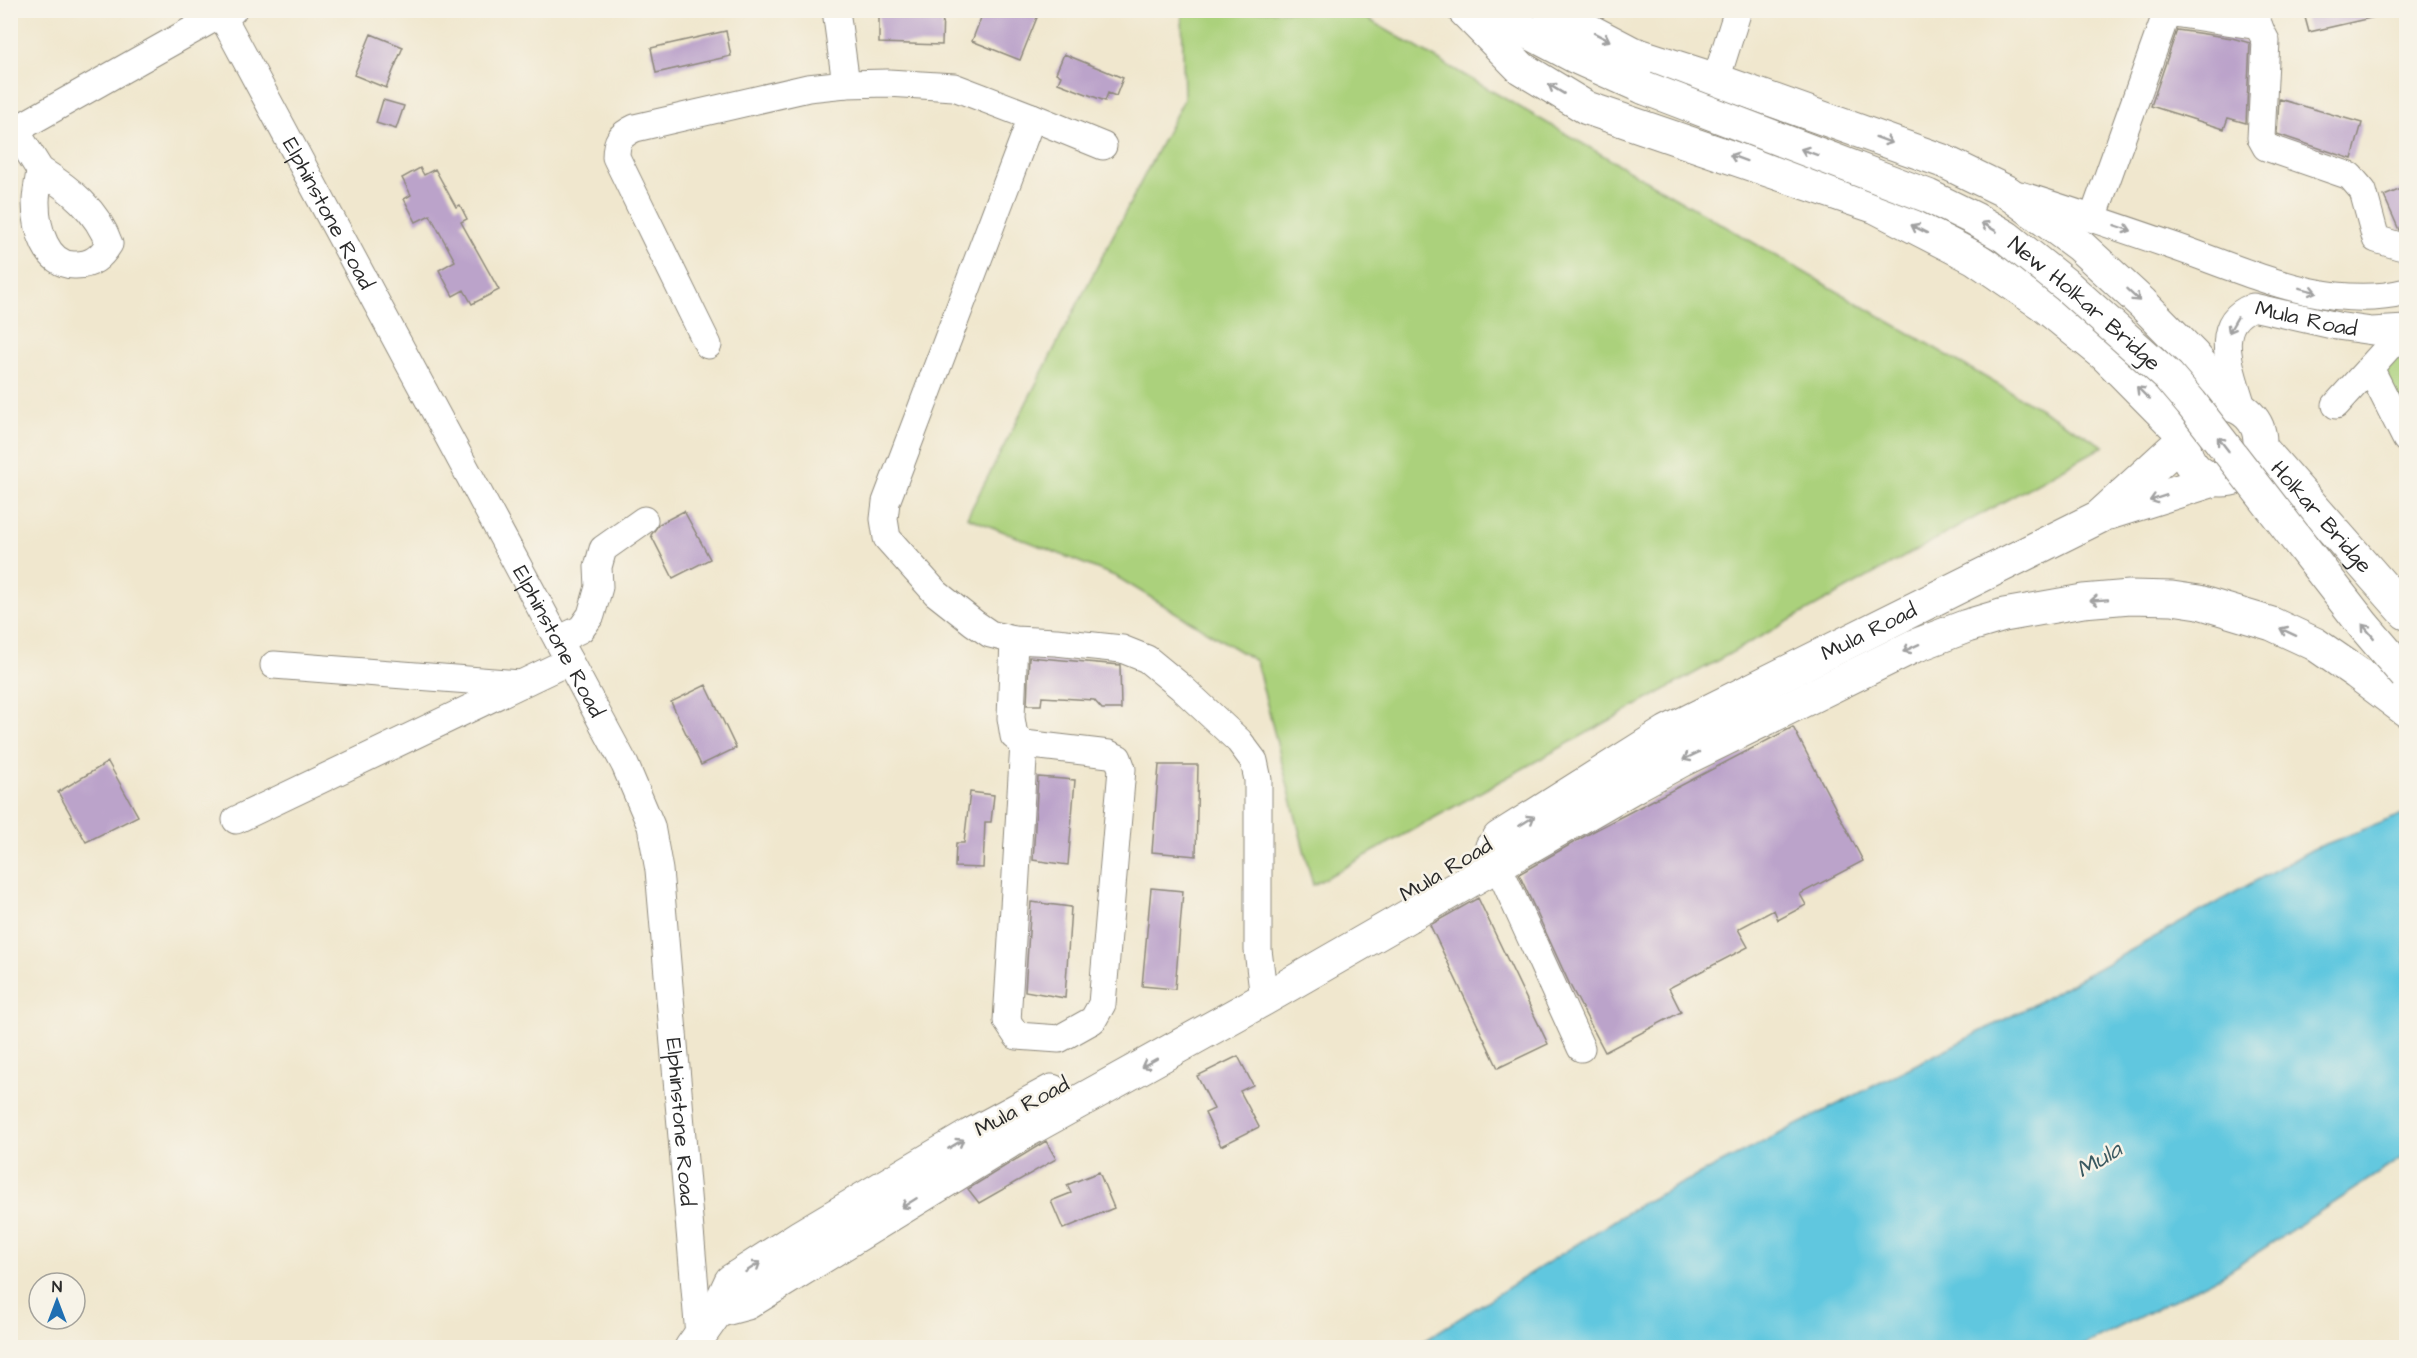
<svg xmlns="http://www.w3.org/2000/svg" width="2417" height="1358" viewBox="0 0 2417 1358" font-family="'Architects Daughter',sans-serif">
  <rect width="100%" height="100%" fill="#f7f3e8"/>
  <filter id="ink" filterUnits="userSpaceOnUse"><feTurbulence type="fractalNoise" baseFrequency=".0167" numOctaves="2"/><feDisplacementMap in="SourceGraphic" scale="12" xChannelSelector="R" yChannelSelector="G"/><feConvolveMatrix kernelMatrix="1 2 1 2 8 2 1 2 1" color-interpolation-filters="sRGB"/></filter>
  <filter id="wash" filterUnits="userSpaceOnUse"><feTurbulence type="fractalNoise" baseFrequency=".008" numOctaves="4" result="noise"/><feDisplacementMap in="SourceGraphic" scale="24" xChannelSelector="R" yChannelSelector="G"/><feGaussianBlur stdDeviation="1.35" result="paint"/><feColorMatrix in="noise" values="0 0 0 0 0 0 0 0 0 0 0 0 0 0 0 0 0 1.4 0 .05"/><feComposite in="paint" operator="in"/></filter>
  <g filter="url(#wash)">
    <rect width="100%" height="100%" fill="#f0e7ce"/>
    <path fill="#abd17c" stroke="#6b7e54" stroke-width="1.5" d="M1182,11H1354L2104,446L1313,885L1256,661L1117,577L967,517L1184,99Z
      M2406,353V437L2370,368Z"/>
    <path fill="#61c7df" stroke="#467985" stroke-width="1.5" d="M2406,813V1155L2223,1275L2080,1347H1414L1639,1205L2029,1007L2313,849Z"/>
    <g id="blocks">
      <path fill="#bba3ca" d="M879,10H943L942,45L879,43Z
        M984,10H1040L1020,60L972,41Z
        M2303,10H2374L2375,17L2309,32Z
        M2177,30L2232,38L2250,43L2246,123L2228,118L2224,129L2151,106Z
        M726,31L731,56L656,73L651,48Z
        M371,34L403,47L386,88L354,75Z
        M1064,54L1123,78L1116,96L1108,93L1105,101L1058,83L1061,76L1056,73Z
        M2279,99L2362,123L2352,159L2277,134Z
        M383,100L404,106L396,129L376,123Z
        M420,168L424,175L435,169L456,207L460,205L467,219L461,222L499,290L472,304L464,290L453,296L439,270L455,261L430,215L416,222L404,199L411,195L402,178Z
        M2406,187V229L2399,230L2384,196Z
        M684,511L710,559L673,578L651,535L659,524Z
        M1029,657L1120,665L1121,709H1102L1094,700L1042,697L1041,705H1027Z
        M706,685L736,748L701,765L671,702Z
        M1793,727L1863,861L1800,894L1806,905L1778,920L1774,910L1738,929L1748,947L1669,988L1681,1012L1605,1052L1570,985L1519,874L1592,832Z
        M108,762L138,816L86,842L58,792Z
        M1159,765H1198L1196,856L1152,852Z
        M1038,777L1075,780L1068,865L1033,860Z
        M970,792L994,795L991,822H985L983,868L955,867L956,843H964Z
        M1151,888L1183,891L1175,989L1142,986Z
        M1478,898L1548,1044L1498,1068L1430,925Z
        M1031,902L1071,907L1065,998L1025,991Z
        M1238,1056L1253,1085L1240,1091L1259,1127L1221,1146L1205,1113L1214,1109L1197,1076Z
        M1046,1141L1056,1159L979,1203L968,1189Z
        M1099,1172L1114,1208L1063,1229L1051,1201L1071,1193L1067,1185Z"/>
    </g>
  </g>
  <g filter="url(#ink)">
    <use href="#blocks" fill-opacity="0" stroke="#8e897c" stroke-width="1.5"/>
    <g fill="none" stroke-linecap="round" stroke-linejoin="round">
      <defs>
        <g id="minor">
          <path id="s1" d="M219,10L625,765L651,826L659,870L699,1335"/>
          <path d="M2250,10L2266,41L2261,138L2266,147L2350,176L2363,191L2376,239L2399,246L2406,244"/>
          <path d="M1716,80L1738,10"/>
          <path d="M846,84L888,83L954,87L1032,117L886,502L884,519L887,538L936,593L974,623L990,634L1014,640L1056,642L1122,649L1147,659L1181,687L1239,741L1254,761L1258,780V950L1264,999"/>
          <path d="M1032,117L1103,146"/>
          <path d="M15,130L40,170C39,181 36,192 36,202C36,227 46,267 76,265C92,265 101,257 109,244C97,210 70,189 40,170"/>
          <path d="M10,133L221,14L233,10"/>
          <path d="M2020,195C2072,211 2124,229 2176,247C2248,272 2329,312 2406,292"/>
          <path d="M2093,218L2167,12L2259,26"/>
          <path d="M708,345L616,157C616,141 620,135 635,128L808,88L846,84L836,10"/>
          <path d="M2370,368L2406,439"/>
          <path d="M2336,405L2405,329"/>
          <path id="s2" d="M2243,410C2234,376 2208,324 2253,307L2337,326L2372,331L2406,329"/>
          <path d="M558,640L581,629L591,615L599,587L598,567L603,549L644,520"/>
          <path d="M1014,640L1011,718L1014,736L1024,744L1109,754L1118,758L1122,769L1102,1004L1093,1020L1059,1039L1017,1036L1007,1021L1024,744"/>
          <path d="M274,665L520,684"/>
          <path d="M236,820L569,661"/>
          <path d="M1489,846L1581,1048"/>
        </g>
        <g id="major">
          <path d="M1464,10L1521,68L1587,108L1876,207L1975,258L2041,303L2105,355L2184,435"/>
          <path d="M1487,10L1576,57L1645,88"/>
          <path d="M1550,10L1632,53L1716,80L1943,161L2007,192L2080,246L2142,303L2194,356L2233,405"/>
          <circle cx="2222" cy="442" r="38"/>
          <path id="s3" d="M2260,447L2406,613"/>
          <path d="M2109,513L2214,480"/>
          <path id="s4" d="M1499,838L1667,732L2099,517L2183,440"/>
          <path d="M717,1311L747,1303L1028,1130L1264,999L1638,784L1682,760L1912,647L1967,626L2004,615L2083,601L2130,597L2172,598L2199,602L2272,624L2315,644L2357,673L2406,710"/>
          <path d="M691,1348L717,1311L731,1281L801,1236L971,1135L1052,1091"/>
        </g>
      </defs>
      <use href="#minor" stroke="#8e897c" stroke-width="29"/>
      <use href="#major" stroke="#8e897c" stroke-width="35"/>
      <use href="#minor" stroke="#fff" stroke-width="27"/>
      <use href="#major" stroke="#fff" stroke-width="33"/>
      <defs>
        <g id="major-bridge">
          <path id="s5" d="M1645,88L1928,196L1975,219L2006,237L2066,285L2168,376L2191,403L2364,626L2406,675"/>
        </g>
      </defs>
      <use href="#major-bridge" stroke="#8e897c" stroke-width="35" stroke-linecap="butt"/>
      <use href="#major-bridge" stroke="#fff" stroke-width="33"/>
    </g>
    <defs><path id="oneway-shaft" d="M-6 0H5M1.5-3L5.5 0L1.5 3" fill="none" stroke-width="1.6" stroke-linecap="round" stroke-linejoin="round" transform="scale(1.5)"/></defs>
    <g stroke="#a0a0a0">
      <use href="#oneway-shaft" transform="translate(1602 37) rotate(27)"/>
      <use href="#oneway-shaft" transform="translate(1556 89) rotate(-149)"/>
      <use href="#oneway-shaft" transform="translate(1884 140) rotate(20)"/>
      <use href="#oneway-shaft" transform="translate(1809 152) rotate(-159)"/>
      <use href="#oneway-shaft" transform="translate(1738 158) rotate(-160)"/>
      <use href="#oneway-shaft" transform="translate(1989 227) rotate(-149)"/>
      <use href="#oneway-shaft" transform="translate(2123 228) rotate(19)"/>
      <use href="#oneway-shaft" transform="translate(1919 229) rotate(-153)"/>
      <use href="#oneway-shaft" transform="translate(2308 290) rotate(14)"/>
      <use href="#oneway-shaft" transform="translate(2133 295) rotate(43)"/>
      <use href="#oneway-shaft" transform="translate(2233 325) rotate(120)"/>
      <use href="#oneway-shaft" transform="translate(2143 393) rotate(-135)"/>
      <use href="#oneway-shaft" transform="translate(2223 444) rotate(-128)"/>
      <use href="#oneway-shaft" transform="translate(2158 498) rotate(162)"/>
      <use href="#oneway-shaft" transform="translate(2099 600) rotate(176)"/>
      <use href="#oneway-shaft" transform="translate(2368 631) rotate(-130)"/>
      <use href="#oneway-shaft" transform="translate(2288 632) rotate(-155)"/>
      <use href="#oneway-shaft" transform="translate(1911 648) rotate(155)"/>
      <use href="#oneway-shaft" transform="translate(1691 756) rotate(154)"/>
      <use href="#oneway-shaft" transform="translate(1527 821) rotate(-32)"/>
      <use href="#oneway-shaft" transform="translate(1149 1063) rotate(151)"/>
      <use href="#oneway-shaft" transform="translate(956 1144) rotate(-31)"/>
      <use href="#oneway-shaft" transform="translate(909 1203) rotate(148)"/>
      <use href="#oneway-shaft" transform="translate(753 1267) rotate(-33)"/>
    </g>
  </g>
  <g text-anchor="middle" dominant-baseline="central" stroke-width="5" stroke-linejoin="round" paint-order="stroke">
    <g font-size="22" fill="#2b2b2b" stroke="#f7f3e8">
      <text stroke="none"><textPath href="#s1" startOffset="231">Elphinstone Road</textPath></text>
      <text stroke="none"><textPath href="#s5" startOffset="494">New Holkar Bridge</textPath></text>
      <text stroke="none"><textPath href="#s2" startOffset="171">Mula Road</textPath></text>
      <text stroke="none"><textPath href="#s3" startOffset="93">Holkar Bridge</textPath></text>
      <text stroke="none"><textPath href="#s4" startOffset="424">Mula Road</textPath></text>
      <text stroke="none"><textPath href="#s1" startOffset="717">Elphinstone Road</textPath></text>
      <text transform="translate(1446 870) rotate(-31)">Mula Road</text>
      <text transform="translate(1022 1107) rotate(-28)">Mula Road</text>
      <text stroke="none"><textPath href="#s1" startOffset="1221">Elphinstone Road</textPath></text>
    </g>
    <g font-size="24" font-style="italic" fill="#3b5a61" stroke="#f7f3e8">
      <text transform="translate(2099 1160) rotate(-31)">Mula</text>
    </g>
  </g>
  <rect width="2417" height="1358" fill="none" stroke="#f7f3e8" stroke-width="36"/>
  <g transform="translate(57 1301)"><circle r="28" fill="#f7f3e8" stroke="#a5a39c" stroke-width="1.5"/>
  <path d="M0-4.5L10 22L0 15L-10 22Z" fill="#1f6fb2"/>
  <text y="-9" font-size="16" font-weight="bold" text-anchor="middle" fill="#2b2b2b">N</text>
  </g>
</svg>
